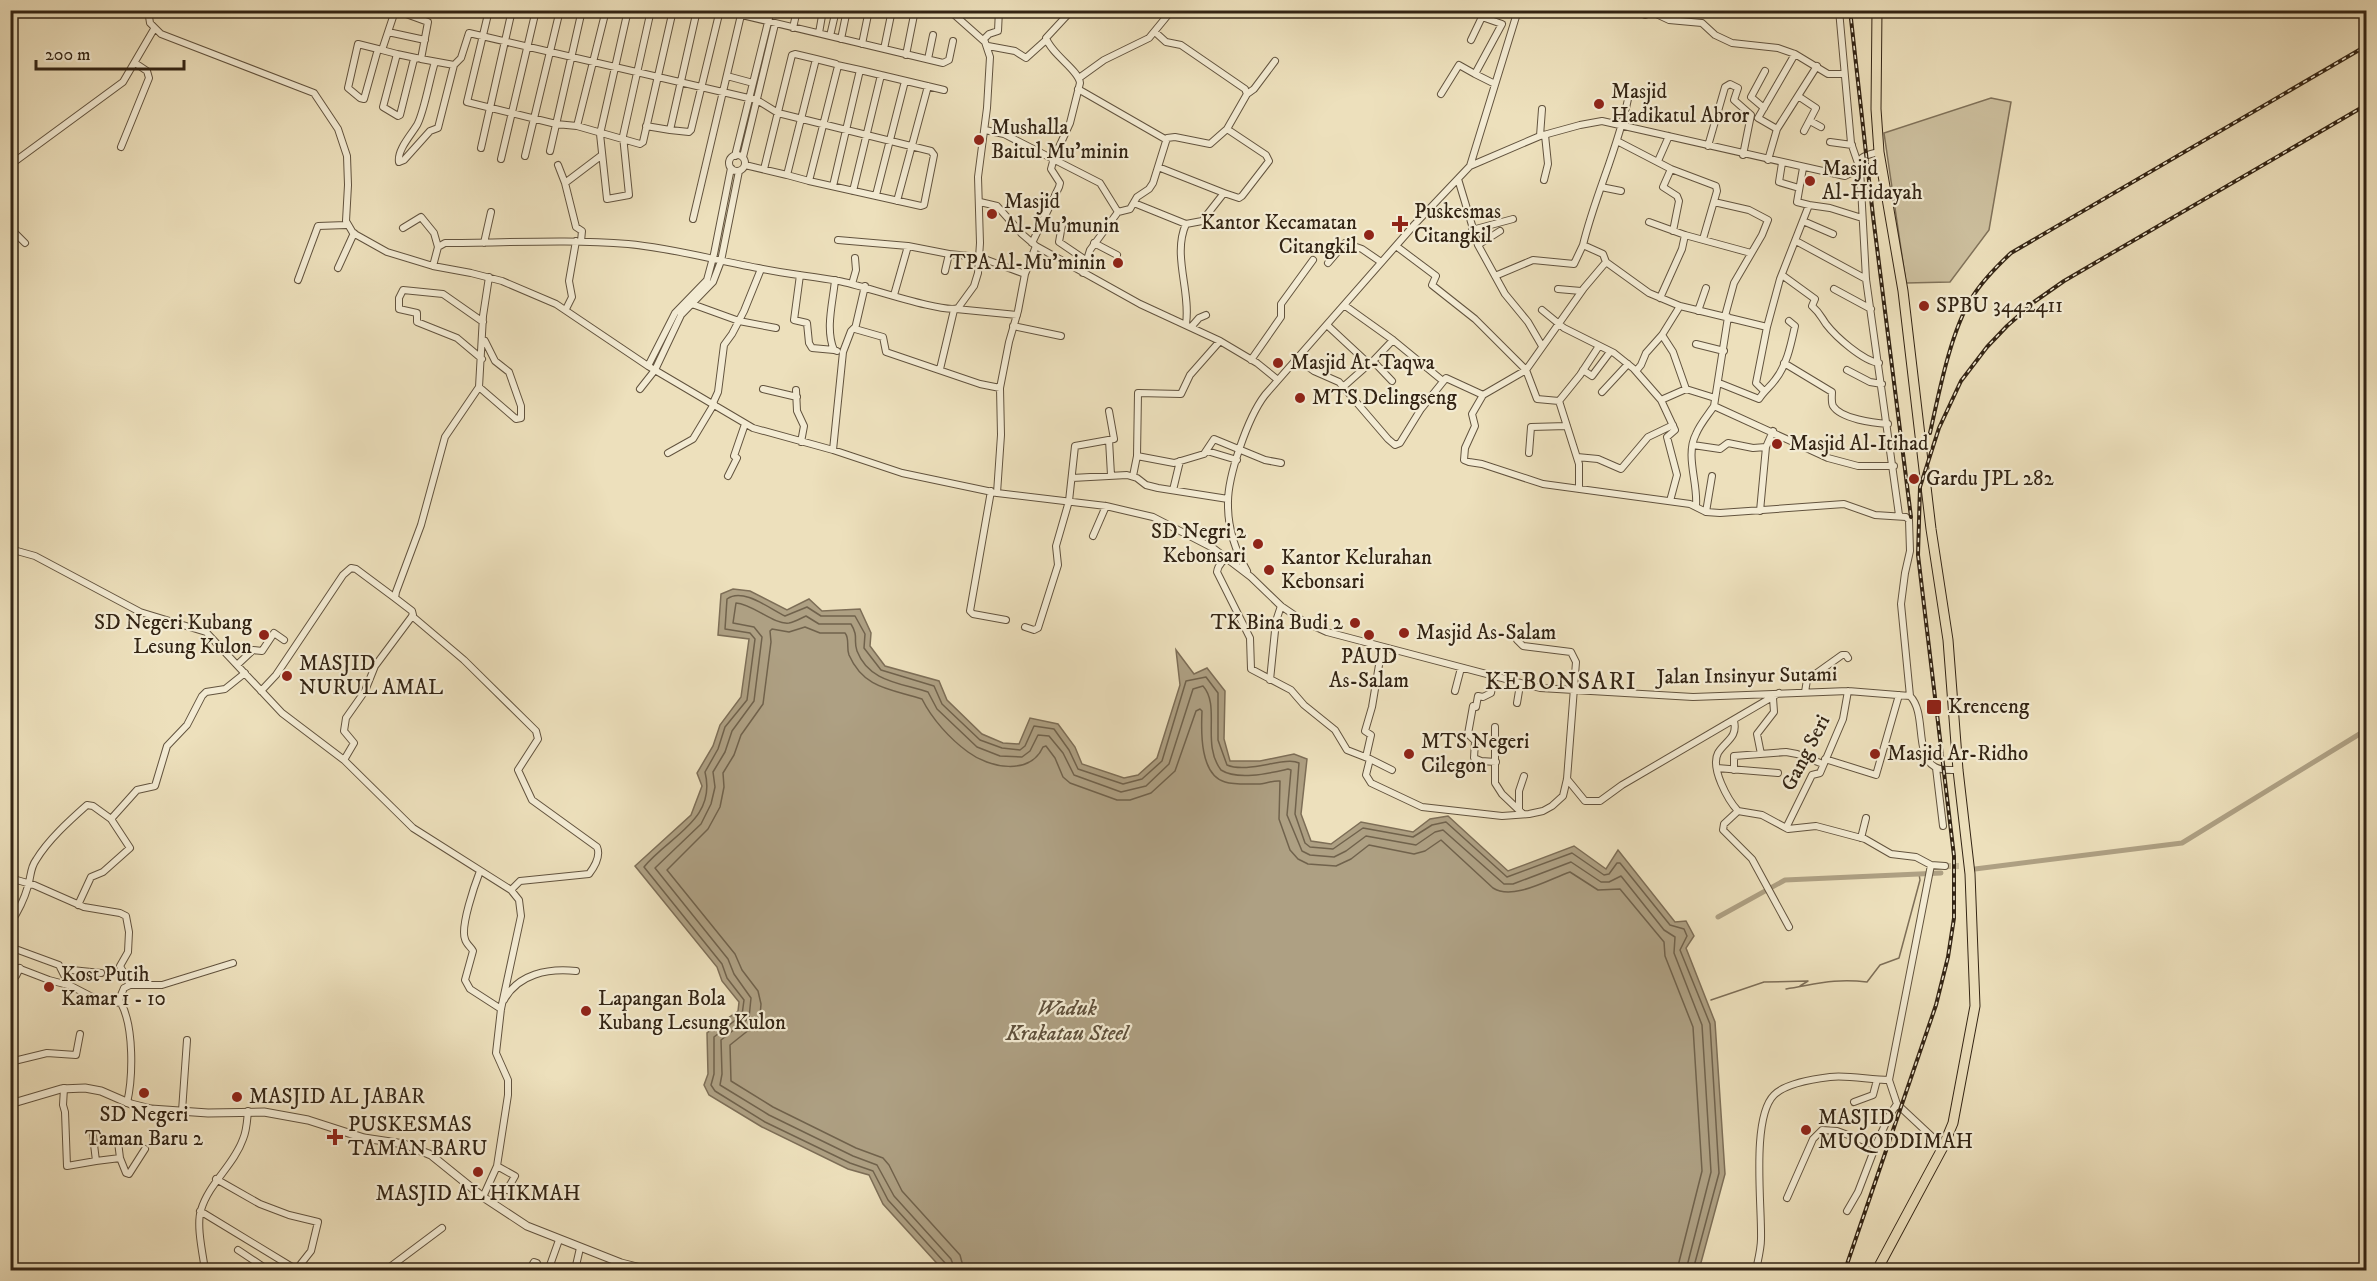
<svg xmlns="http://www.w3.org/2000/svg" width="2377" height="1281" viewBox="0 0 2377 1281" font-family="'IM FELL DW Pica',serif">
  <rect width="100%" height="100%" fill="#ede0bc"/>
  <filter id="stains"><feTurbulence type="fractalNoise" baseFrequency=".00333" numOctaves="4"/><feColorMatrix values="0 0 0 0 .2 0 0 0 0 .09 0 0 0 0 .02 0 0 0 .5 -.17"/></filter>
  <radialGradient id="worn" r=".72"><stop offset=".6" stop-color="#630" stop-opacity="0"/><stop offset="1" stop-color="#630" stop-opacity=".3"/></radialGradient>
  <path fill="#cdc09f" stroke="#80725a" stroke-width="1.5" d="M1991,98L2011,102L1989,230L1950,282L1906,283L1884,133Z"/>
  <path fill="#aea083" stroke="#7d6e57" stroke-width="1.5" d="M733,589L750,591L787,610L809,599L822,611L860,609L871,633L870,646L885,666L939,681L947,700L982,734L1003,743L1019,744L1030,718L1058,724L1075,747L1082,764L1124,778L1138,775L1157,758L1180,685L1176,650L1194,674L1207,668L1225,691L1224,739L1230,761H1260L1294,754L1307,759L1301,814L1311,841L1331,844L1361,822L1413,832L1430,819L1448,816L1508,871L1574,846L1606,869L1618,850L1675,922L1686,921L1694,936L1686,948L1715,1022L1725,1174L1699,1270H943L883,1204L869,1175L848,1169L762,1127L709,1095L704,1085L708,1074L707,1033L738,1011L739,1002L722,981L717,967L635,866L691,815L702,786L697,773L713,746L720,725L741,697L749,639L718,635L721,594Z"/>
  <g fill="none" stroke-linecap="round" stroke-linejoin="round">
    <path stroke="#70624c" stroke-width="1.5" d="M947,1270L946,1264L888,1200L873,1171L850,1163L765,1122L715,1091L711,1085L714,1074V1037L742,1015L744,1000L727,978L722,964L644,867C669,836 717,820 705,772L718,749L725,727L747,700L755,639L750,633L725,629L727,599C743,587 770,609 785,616L807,607L821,616H855L865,634L864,648L881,670L934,686L942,704L980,740L1002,748L1020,750L1025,746L1034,726L1054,729L1069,750L1078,769L1123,784L1142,779L1162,761L1186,681L1206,677L1218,693V740L1227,765C1248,774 1285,756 1299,763L1295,814L1305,843L1310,847L1333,849L1363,828L1413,837L1432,825L1446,822L1507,877L1572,853L1604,875L1609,874L1617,863H1620L1670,925L1684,929L1687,936L1680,950L1710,1024L1719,1173L1693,1270
      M955,1270L951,1259L894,1196L877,1165L853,1156L769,1115L720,1085L722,1074L721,1040L749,1018L751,998L734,974L728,959L655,868L701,824L711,804L715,787L713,772L725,752L732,731L754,701L762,637L754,627L733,623L736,603C753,604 774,625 789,623C795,622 801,618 806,616L819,624H851C859,637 853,640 857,651C869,682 901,683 928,692L937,709L977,747L1000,756L1022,757L1030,751L1038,735L1049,736L1063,753L1074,775L1121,792L1146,786L1169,764L1193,689L1203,686C1221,706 1201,744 1221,770C1238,781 1270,773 1288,769L1291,770L1287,815L1302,851L1310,855L1334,857L1346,851L1366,836L1416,845L1435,832L1443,830L1504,884H1513L1571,862L1601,882H1609L1621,876L1664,930L1675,937L1674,953L1702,1025L1711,1172L1686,1270
      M964,1270L960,1255L902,1191L889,1165L883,1158L856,1148L773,1107L731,1081L730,1045L755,1025L760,1016L761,1004L758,991L742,970L735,954L667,870L708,829L720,807L724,787L723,773L734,755L741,735L763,704L771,642L770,631L772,629L789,632L805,627L820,633H845C850,639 846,647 849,655C864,689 891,689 922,699C932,719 950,739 968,752C989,768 1030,776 1043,747L1046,746L1055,758L1063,777L1070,783L1117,800H1130L1151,793L1175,771L1196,711L1200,709L1202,711C1201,732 1200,775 1225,782C1235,785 1247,784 1258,784C1265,784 1273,780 1280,781L1279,819L1290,850L1298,859L1308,864L1336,866L1351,859L1369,845L1414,854L1425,851L1441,840L1493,888C1513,901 1549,879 1570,872L1598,890L1620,889L1664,942L1665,956L1693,1027L1702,1171L1677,1270"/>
    <path stroke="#7d6e57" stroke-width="1.5" d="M1786,989C1817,984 1835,978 1867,982L1880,965L1899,958L1920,880L1919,874
      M1711,1000L1764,982L1808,981L1800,986"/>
    <path stroke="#aea083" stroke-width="5" d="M1975,869L2182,843L2366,730
      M1718,917L1785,880L1941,873"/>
    <path stroke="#c8ba9a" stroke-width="6" stroke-dasharray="6 3" stroke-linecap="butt" d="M1945,866H1959"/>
    <defs>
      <path id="minor" d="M148,10L150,23L161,34L314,93L338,129L347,156L348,185L346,221L353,233L387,252L433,266L471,273L502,281L556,304L648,366L753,428L833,450L902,473L997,493L1106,506L1153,517L1213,548L1251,577L1281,606L1303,621L1327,632L1540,688L1693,697L1848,691L1910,696C1927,713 1914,755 1935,767C1942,771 1951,770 1958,770
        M395,10L428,22L421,59L454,65L461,58L469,33L757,100L778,113L931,151L934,155L924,205L921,206L809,181
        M489,10L467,102L556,124L577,126L640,144L643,142L673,10
        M628,10L600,134L607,199L629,195L623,136L651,10
        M721,10L943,63L949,60L953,41
        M1638,10L1645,15L1652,12L1669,20L1702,23L1715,35L1732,43L1778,48L1795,54L1758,118L1777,129L1768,160
        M1839,10L1851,143L1860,169L1866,279L1899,515
        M326,12L327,10
        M793,28L797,10
        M388,32L425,40
        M819,33L823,10
        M830,36L836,10
        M841,39L847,10
        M983,40L989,34L998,31L999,10
        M1471,40L1482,17L1502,24L1475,74L1495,84
        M862,44L869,10
        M988,46L1015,51L1026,58L1046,40
        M378,49L358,44L348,88L360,98L364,99L378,49L397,54
        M884,49L892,10
        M382,50L395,11
        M1795,54L1828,74H1844
        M906,55L915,10
        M416,58L397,54L383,107L398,116L400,115L414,59L420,58
        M928,59L933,35
        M435,62C430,77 424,113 417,125C411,135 397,150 399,162L404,160L430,131L438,128L454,65
        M837,65L860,70
        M727,76L753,83
        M1079,78L1104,60L1149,38L1172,10
        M1078,89L1165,139
        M1247,94L1254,89L1275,61
        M1441,94L1459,65L1475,74
        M1798,96L1816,108L1804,131
        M1764,108L1751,97L1765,71
        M1810,121L1821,127
        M577,126L606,10
        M646,126L670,130L697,10
        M1777,129L1817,66
        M670,130L689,132L691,130L720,10
        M985,130L1004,134L1100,183L1118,212
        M1540,136L1542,109
        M1617,141L1671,169L1716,186L1717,191L1703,239
        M1830,142L1852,145
        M1708,146L1725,87L1730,84L1738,88L1734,100L1751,115L1743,155
        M121,147L149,78L147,71L135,63
        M481,148L512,10
        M550,151L582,10
        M729 163a8 8 0 1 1 16 0a8 8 0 1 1-16 0Z
        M525,156L560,10
        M735,156L771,10
        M743,157L775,24
        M501,159L536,10
        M1658,161L1669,136
        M1782,163L1779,182L1799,188
        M10,165L123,82L154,29
        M558,165L565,183
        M745,165L787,175L816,59L795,54L792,55L764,169
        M1470,166L1518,10
        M1158,167L1224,193
        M1671,169L1663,187L1677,196L1679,201L1673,231
        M787,175L809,181L838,66L836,64L816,59
        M1458,179L1478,245L1505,294L1528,322L1542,346
        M1544,180L1548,164L1545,135
        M833,186L860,70L944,90
        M1601,187L1621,191
        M853,191L881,75
        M876,195L905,81
        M897,201L928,86
        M980,202L997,206L1022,234L1036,246L1140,304L1220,341L1257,363L1278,380
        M1714,202L1749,210L1768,220L1762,235L1734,283L1725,316
        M1134,203L1186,224L1202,221L1224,193L1239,198L1242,196L1269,161L1266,155L1227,129L1247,94L1245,89L1181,45L1166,42L1155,32
        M1809,205L1830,208L1862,218
        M693,219L741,15
        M1803,221L1833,234
        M1649,222L1685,235L1751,253
        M1186,224C1172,255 1191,291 1186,324
        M1062,225L1059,242L1087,261
        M10,228L25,243
        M403,228L421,217L434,233L438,247
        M1472,230L1513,219
        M838,240L908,246L894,295
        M581,241L582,231L576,227L565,183L602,155
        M1796,241L1866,279
        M484,243L491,212
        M1032,243L1059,187L1060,183L1051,169L1054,158L1070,123L1080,83C1079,70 1052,55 1046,38L1072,10
        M1094,243L1117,255
        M1478,245L1500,231
        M908,246L949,254L979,257L1025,274
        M1396,246L1436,276L1432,285L1475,319L1526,370L1537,399L1559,401
        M1606,262L1603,254L1583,245C1595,195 1618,149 1628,99
        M1328,263L1345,243L1362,249L1381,262
        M433,266L438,247L445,243C506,243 567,239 628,244C672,248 714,260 758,268C784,274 812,276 839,281C862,285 943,314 958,308L974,286L978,273L980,243L978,177L987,108L990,57L985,42L949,10
        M338,268L354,233
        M945,271L949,254
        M1083,273L1090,250L1118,212L1130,209L1137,197L1149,189L1153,183L1167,138L1175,137L1210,144L1227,129
        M800,275L794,320L807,323L809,343L812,348L834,350
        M1782,275L1815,299L1812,306C1820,313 1821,317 1826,324C1836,337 1863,361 1879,363
        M1495,276L1533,260L1574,264L1583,245
        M298,280L318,226L346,225
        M835,280C833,302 825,329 834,350L837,351
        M852,284L856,270L855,258
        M865,286L855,329L883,337L886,352L980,384L1000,388
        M1558,289L1581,291
        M1834,289L1871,309
        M1660,298L1682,249L1685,235
        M692,304L739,321L776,328
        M1344,305L1393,340L1443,381
        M566,309L572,297L569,281L576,241
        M956,309L1017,315
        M1542,310L1564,328L1614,353L1634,369L1661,400L1675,430L1667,437L1677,475L1670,501
        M1698,311L1706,288
        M1728,317L1714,406L1828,458L1858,466H1894
        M1327,325L1369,364L1343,387
        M1013,326L1061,336
        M1192,326L1199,318L1206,315
        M1767,327L1680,306L1649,293L1606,262L1584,288L1526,370L1483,395L1472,414L1475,426L1465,448L1464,460L1469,462L1482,464L1543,484L1690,504L1706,512L1720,513L1844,504L1875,515L1906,517L1909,520L1910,551L1905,573L1901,604L1910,696
        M1662,335L1673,352L1686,389
        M1696,344L1724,351
        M482,359L457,338L417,322V313L399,309V298L403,290L443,294L483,322
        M1297,359L1314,371L1339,382L1388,439L1395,445L1400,443L1421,409L1446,378L1483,395
        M1251,360L1281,317V304L1313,260
        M1373,361L1393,340
        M1784,363L1832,392C1832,396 1831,402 1833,406C1841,419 1874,423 1888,424
        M1369,364L1373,361L1392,381
        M648,366L675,313L707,280L714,254L731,168
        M940,369L954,310
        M1583,370L1592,376L1610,352
        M1847,370L1870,382L1882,384
        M1636,371L1641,365L1646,353L1662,335L1680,306
        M1719,383L1759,399C1764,391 1770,387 1775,380C1787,365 1791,344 1795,326L1789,321
        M479,387L516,419L521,418V406L509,372L495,361L485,341
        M640,389L655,370L681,315L713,282L721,261L739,171
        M763,389L797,397
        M796,390L797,411L804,426L801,442
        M1764,391L1756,383L1767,327L1780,279L1809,205L1797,202L1803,168
        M1602,392L1628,364
        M1661,400L1686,389L1715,398
        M713,403L718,392L724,345L732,334L744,311L761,269
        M1109,440L1111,475
        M1693,445L1720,449L1728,443L1753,448L1766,447L1773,431
        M833,450L843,352L851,331L854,328
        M1207,451L1237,460
        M668,453L693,439L714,404
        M1529,453L1531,427L1567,426
        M1137,456L1138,393L1181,394L1190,375L1220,341
        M1577,457L1598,459L1621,469L1648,437L1673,425
        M728,476L737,458L734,456L745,424
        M1133,476L1137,456L1174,463L1204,454L1214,439L1265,460L1281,463
        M1072,478L1127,475L1137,478L1146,485L1158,488L1228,499
        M1579,489V464L1559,401L1580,375L1599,346
        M1173,490L1180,461
        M991,491L970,611L973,614L1006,620
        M997,493L1001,435L1000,388L1009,342L1018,311L1025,274L1036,246
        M1696,505C1698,483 1685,455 1696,434C1700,424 1708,415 1714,406
        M1760,511L1766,447
        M1706,512L1712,476
        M1093,536L1106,506
        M10,549L35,556L140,612L206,632L282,713L344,760L413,828L511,890L520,881L589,874C595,866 601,856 597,847L532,800L518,770L538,739L536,731L464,660L412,616
        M1231,557C1224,558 1218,565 1217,572L1250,638L1251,669L1291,690L1304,705L1335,730L1347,750L1370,759L1366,775L1371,783L1422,807L1502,816L1529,814L1543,811L1552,806L1563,796L1567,779L1576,662L1571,652L1523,646L1517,640V635
        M1247,571C1236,552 1228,528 1228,505C1227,477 1248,417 1265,395L1415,224L1470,166L1540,136L1580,125L1602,121L1845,176L1855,171C1861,155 1863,156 1879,152
        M1025,627L1034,630L1038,628L1058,565L1056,546L1069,501L1075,446L1114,439L1109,411
        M237,665L253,650L262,651L274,633L284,640
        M1494,678L1491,693L1483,697L1478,696L1476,707L1473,706L1468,734L1475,741L1474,758L1481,761L1496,762
        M1270,680L1276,621L1281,606
        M261,691L276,675L343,575L351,568L356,569L395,598
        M1455,691L1461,668
        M1805,692L1807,680L1842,655H1846L1848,658
        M1517,703L1520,685
        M1734,721C1738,738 1725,741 1718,753C1710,768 1728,800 1738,811L1762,815L1788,829L1816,826L1865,839L1891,854L1916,857L1931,865L1889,1080C1870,1080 1849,1075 1830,1077C1813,1079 1786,1083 1774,1095C1751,1118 1762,1206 1761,1239C1761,1249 1758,1260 1756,1270
        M1495,727V783L1502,794L1523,814
        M1761,754L1757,734L1774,712L1773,698
        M1366,757L1371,735L1365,731L1372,707L1382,647
        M1370,759L1392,770
        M1825,759L1876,775L1899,695
        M344,760L354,743L344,731L346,718L365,691L375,666L413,615L412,611L395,598L396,592L421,525L445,437L479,387L483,316L489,277
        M1717,768L1778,773
        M1936,768L1943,826
        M1734,770V756L1786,752L1797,754L1823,764
        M1567,779L1585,801H1600L1622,785L1779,693
        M1519,809V791L1524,776
        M1738,811L1724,824L1723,830L1752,859L1789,927
        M1786,828L1812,775L1820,773L1843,719L1848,691
        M1861,838L1866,818
        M1931,865L1945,866
        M480,871C475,884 460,927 465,939C466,944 471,947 473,951L465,980L470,989L501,1009
        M10,878L34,885L84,907L120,913L126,916L129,932L128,952L120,966L130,985
        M78,905L91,877L103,872L130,848L111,819
        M10,924C18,912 24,900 28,886C31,877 30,868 36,860C48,840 69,821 87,805L93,806L111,819L137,790L155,786L167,746L187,725L202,696L206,692L225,689L245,673
        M10,947L59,965L69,985L98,1000L121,1003C134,1027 133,1077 127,1103
        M10,965L49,980L68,985
        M62,969L101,973
        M16,976L20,968
        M504,1000C518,974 548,968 576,971
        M118,1002L124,988L130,985H162L233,963
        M10,1062L47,1053L76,1055L80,1034
        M64,1088L63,1105L65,1112L67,1166L96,1161L93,1136
        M1854,1102L1873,1095L1877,1080
        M1897,1104L1943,1147
        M182,1111L187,1040
        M118,1142L120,1158
        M96,1161L120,1158L126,1173L129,1174L145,1149
        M497,1166L515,1176L507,1190
        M216,1179L260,1204L289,1215L318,1222L311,1251L296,1270
        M483,1197L497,1166L508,1095V1080L496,1053L501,1009L521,916L519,900L511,890
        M1787,1198L1813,1139L1822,1130L1837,1131L1876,1145L1889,1116L1897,1104L1889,1080
        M200,1211L297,1270
        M1847,1211L1858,1192L1876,1145
        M238,1250L268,1270
        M877,1268L884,1270
        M205,1270C203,1255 196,1225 201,1210C209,1183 234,1165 243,1139C247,1130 247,1120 248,1111
        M386,1270L442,1228
        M529,1270L534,1262L537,1263L539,1268H549L559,1240
        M575,1270L580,1248"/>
      <path id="tertiary" d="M10,1104L61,1089L85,1088L101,1091L131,1104L151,1109L208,1113L264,1112L308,1120L364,1138L404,1144L431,1155L483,1197L527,1226L621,1263L645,1269L676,1270"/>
      <path id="trunk" d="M1877,1270L1943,1147L1953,1123L1975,1006L1970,874L1958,770L1948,640L1931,529L1903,291L1879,152L1876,109L1877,10"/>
    </defs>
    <use href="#minor" stroke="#62533e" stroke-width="8"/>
    <use href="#tertiary" stroke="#62533e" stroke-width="9"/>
    <use href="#trunk" stroke="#332414" stroke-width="11"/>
    <use href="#minor" stroke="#f3ebd3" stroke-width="6"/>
    <use href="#tertiary" stroke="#f3ebd3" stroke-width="7"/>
    <use href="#trunk" stroke="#ede0bc" stroke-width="9"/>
    <defs>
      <path id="rail" d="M1850,10L1873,216L1911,517
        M1930,433C1939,393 1950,334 1971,299C1982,281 1996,267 2011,253L2366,46
        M1845,1270L1936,1005L1948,957L1954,918V856L1918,555L1920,487L1939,428L1961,381L1987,347L2007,326L2034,302L2064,281L2366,105"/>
    </defs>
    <use href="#rail" stroke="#332414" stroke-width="4"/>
    <use href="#rail" stroke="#f3ebd3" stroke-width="1.5" stroke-dasharray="4.5" stroke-linecap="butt"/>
  </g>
  <g fill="#8f2418" stroke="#f3ebd3" stroke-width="2">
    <circle cx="1599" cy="104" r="6"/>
    <circle cx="979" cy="140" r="6"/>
    <circle cx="1810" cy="181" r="6"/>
    <circle cx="992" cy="214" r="6"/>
    <path d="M1397 215h6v6h6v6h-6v6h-6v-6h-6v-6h6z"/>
    <circle cx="1369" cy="235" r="6"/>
    <circle cx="1118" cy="263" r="6"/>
    <circle cx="1924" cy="306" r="6"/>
    <circle cx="1278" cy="363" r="6"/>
    <circle cx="1300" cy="398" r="6"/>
    <circle cx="1777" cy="444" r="6"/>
    <circle cx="1914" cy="479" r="6"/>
    <circle cx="1258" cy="544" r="6"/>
    <circle cx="1269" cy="570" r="6"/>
    <circle cx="1355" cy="623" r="6"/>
    <circle cx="1404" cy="633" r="6"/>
    <circle cx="264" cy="635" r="6"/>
    <circle cx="1369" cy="635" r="6"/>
    <circle cx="287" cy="676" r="6"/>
    <rect x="1926" y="699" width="16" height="16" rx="3"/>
    <circle cx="1409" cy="754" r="6"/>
    <circle cx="1875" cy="754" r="6"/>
    <circle cx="49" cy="987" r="6"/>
    <circle cx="586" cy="1011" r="6"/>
    <circle cx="144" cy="1093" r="6"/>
    <circle cx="237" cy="1097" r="6"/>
    <circle cx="1806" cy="1130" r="6"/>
    <path d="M332 1128h6v6h6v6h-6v6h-6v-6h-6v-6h6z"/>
    <circle cx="478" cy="1172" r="6"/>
  </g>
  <g text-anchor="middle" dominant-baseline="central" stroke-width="4.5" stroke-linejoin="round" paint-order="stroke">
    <g font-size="21" fill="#332414" stroke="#f3ebd3" text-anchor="start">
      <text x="1611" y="92">Masjid<tspan x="1611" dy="24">Hadikatul Abror</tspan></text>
      <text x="991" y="128">Mushalla<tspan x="991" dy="24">Baitul Mu'minin</tspan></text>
      <text x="1822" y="169">Masjid<tspan x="1822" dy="24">Al-Hidayah</tspan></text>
      <text x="1004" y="202">Masjid<tspan x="1004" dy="24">Al-Mu'munin</tspan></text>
      <text x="1414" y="212">Puskesmas<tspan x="1414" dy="24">Citangkil</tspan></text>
      <text x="1357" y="223" text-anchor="end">Kantor Kecamatan<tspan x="1357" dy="24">Citangkil</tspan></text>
      <text x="1106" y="263" text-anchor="end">TPA Al-Mu'minin</text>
      <text x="1936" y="306">SPBU 3442411</text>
      <text x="1290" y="363">Masjid At-Taqwa</text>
      <text x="1312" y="398">MTS Delingseng</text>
      <text x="1789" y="444">Masjid Al-Itihad</text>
      <text x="1926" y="479">Gardu JPL 282</text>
      <text x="1246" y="532" text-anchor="end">SD Negri 2<tspan x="1246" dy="24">Kebonsari</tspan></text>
      <text x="1281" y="558">Kantor Kelurahan<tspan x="1281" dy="24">Kebonsari</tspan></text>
      <text x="252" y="623" text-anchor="end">SD Negeri Kubang<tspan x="252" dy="24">Lesung Kulon</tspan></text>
      <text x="1343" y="623" text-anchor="end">TK Bina Budi 2</text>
      <text x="1416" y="633">Masjid As-Salam</text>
      <text x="1369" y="657" text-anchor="middle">PAUD<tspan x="1369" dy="24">As-Salam</tspan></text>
      <text x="299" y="664">MASJID<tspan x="299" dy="24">NURUL AMAL</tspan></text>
      <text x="1948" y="707">Krenceng</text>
      <text x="1421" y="742">MTS Negeri<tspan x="1421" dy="24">Cilegon</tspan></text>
      <text x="1887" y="754">Masjid Ar-Ridho</text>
      <text x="61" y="975">Kost Putih<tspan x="61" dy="24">Kamar 1 - 10</tspan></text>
      <text x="598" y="999">Lapangan Bola<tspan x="598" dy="24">Kubang Lesung Kulon</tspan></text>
      <text x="249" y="1097">MASJID AL JABAR</text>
      <text x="144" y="1115" text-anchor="middle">SD Negeri<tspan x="144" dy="24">Taman Baru 2</tspan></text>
      <text x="1818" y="1118">MASJID<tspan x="1818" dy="24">MUQODDIMAH</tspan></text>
      <text x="348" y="1125">PUSKESMAS<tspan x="348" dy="24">TAMAN BARU</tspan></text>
      <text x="478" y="1194" text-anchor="middle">MASJID AL HIKMAH</text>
    </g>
    <g font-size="21" fill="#332414" stroke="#f3ebd3">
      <text transform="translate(1747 676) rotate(-1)">Jalan Insinyur Sutami</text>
      <text transform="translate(1806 753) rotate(-63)">Gang Seri</text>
    </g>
    <g font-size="22" font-style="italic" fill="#5e4f3b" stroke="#f3ebd3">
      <text x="1067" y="1008">Waduk<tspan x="1067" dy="25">Krakatau Steel</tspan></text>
    </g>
    <g font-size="24" letter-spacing="1.5" fill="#332414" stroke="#f3ebd3">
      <text x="1561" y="682">KEBONSARI</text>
    </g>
  </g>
  <rect width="2377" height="1281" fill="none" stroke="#ede0bc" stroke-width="36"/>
  <rect x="12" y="12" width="2353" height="1257" fill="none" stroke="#332414" stroke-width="3"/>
  <rect x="18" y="18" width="2341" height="1245" fill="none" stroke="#332414" stroke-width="1.5"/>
  <path d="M36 60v9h148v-9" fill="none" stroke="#332414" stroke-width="3"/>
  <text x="45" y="60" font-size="18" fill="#332414" stroke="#f3ebd3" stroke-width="4.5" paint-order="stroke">200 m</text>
  <rect width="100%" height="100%" filter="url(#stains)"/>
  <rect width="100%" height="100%" fill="url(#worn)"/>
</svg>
